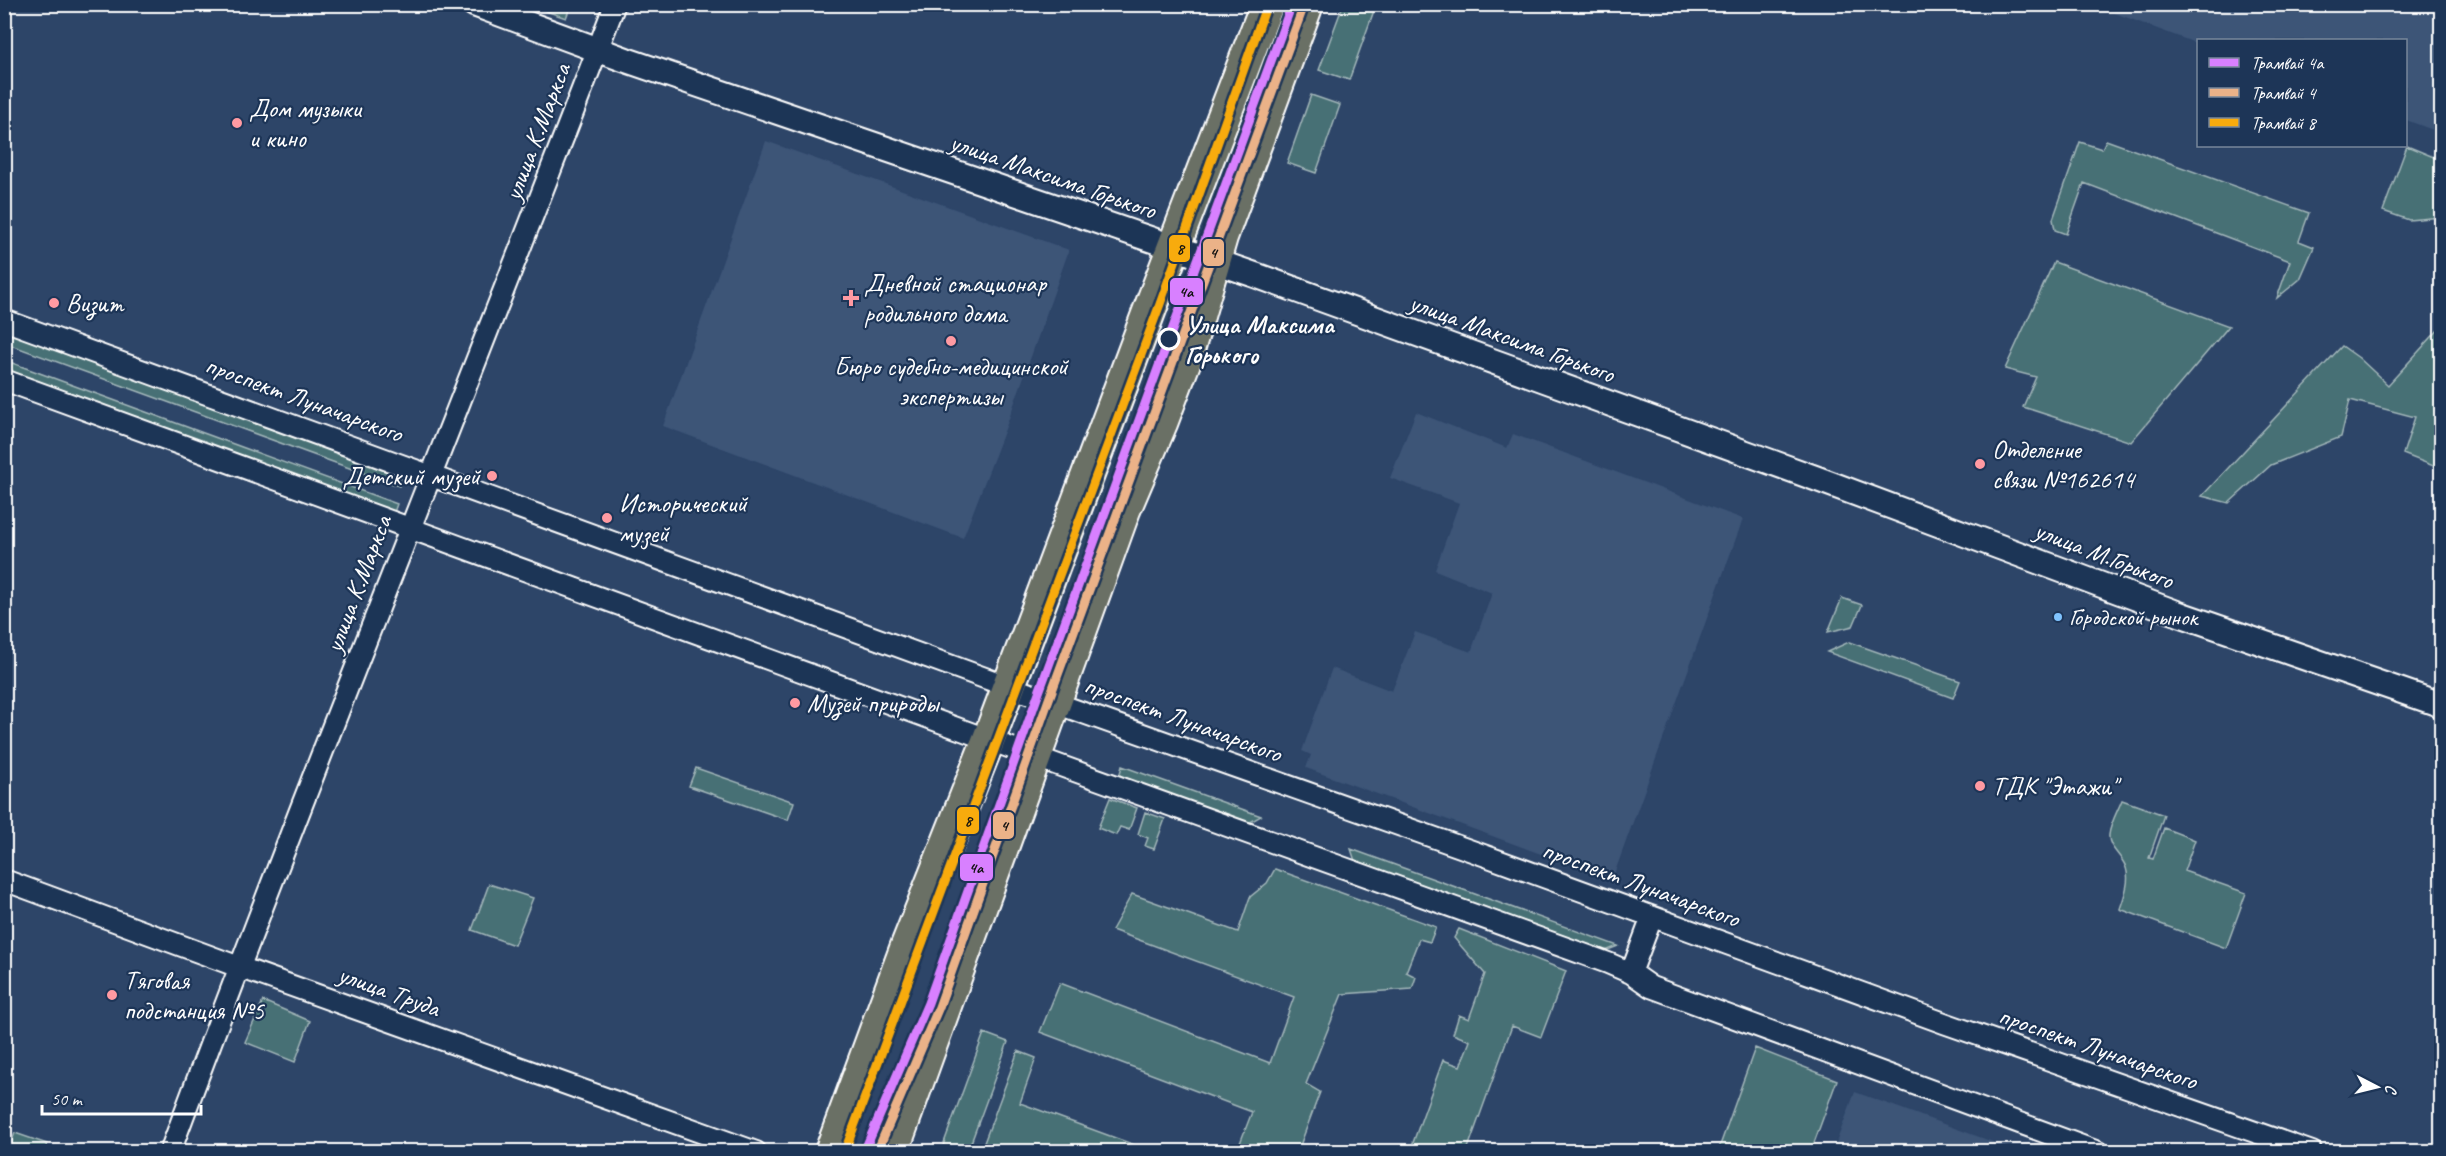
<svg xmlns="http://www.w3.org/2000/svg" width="2446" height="1156" viewBox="0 0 2446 1156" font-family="Caveat,sans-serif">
  <rect width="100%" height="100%" fill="#2d4568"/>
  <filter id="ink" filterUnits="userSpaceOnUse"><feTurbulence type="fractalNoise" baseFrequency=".0167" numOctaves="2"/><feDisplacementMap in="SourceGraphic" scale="12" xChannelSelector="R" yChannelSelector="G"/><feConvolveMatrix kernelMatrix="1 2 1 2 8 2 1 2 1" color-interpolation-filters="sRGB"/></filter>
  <g filter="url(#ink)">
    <path fill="#3c5477" d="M2093,5H2441V133L2406,120V40H2198V44Z
      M766,141L1069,250L1007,424L963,538L663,426Z
      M1416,412L1507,448L1513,434L1743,519L1612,880L1306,768L1311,755L1302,751L1332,668L1392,691L1415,632L1471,652L1492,593L1435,570L1459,503L1390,478Z
      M1855,1092L2018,1151H1833Z"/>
    <path fill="#476f74" stroke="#a3b7ba" stroke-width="1.5" d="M529,5L571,4V5L566,18Z
      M1343,5H1376L1349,80L1319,70Z
      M1311,95L1340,105L1316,173L1287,163Z
      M2106,140L2309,213L2299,241L2314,247L2300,279L2277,298L2290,261L2084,183L2066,234L2055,230L2053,219L2080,142L2102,149Z
      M2407,146L2441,160V217L2409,220L2383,211Z
      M2054,262L2229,326L2131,442L2023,407L2036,377L2005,369Z
      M4,327L404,473L399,486L5,343Z
      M2441,327V469L2403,454L2415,417L2350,400L2341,437L2271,465L2229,503L2202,496L2342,346L2359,358L2388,385Z
      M4,360L397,504L393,515L5,372Z
      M1842,598L1862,605L1853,626L1828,632Z
      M1849,642L1960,681L1953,698L1827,652Z
      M1122,766L1261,816L1247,824L1119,777Z
      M696,768L794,802L788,820L689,786Z
      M1110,798L1137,808L1129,830L1120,827L1116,835L1098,828Z
      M2122,800L2164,815L2149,858L2153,859L2164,828L2195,840L2184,871L2246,893L2226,948L2120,909C2125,894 2133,875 2122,860C2117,852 2108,845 2109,835C2110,824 2118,810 2122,800Z
      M1145,812L1165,819L1154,849L1145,846L1148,838L1138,834Z
      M1351,849L1618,946L1603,952L1356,864Z
      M1275,869L1436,927L1430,942L1419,939L1406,972L1416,977L1412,989L1342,994L1306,1084L1320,1092L1298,1151H1237L1252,1112L1040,1032L1060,983L1270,1063L1294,997L1112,930L1132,894L1238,932L1250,897L1267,883Z
      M489,884L533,898L514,945L472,930Z
      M1459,929L1566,971L1541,1037L1512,1026L1467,1151H1410L1443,1060L1460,1066L1470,1041L1453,1034L1459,1015L1469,1019L1485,974L1454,938Z
      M263,1001L310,1021L295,1062L245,1042Z
      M984,1033L1008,1042L968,1151H941Z
      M1755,1048L1837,1080L1811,1151H1718Z
      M1018,1051L1036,1058L1020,1103L1151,1151H981Z
      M15,1133L47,1144L44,1151H8Z"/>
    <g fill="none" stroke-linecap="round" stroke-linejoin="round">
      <defs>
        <path id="minor" d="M4,320L982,677L1486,856L1944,1023L2312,1152
          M4,380L1036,757L1608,963L1631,973L1651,987L2098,1152
          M4,880L239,967L756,1152
          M1631,973L1652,917
          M170,1152C313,767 468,387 615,4"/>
        <path id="tertiary" d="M474,4L626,60L1255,275L1815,478L2182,615L2442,705"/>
        <path id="primary" d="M831,1152L907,946L989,739L1153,301L1267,4
          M892,1152L1124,510L1161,423L1186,357L1221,237L1307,4"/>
      </defs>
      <use href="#minor" stroke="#fff" stroke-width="24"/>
      <use href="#tertiary" stroke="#fff" stroke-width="28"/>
      <use href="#primary" stroke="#fff" stroke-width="36"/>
      <use href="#minor" stroke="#1d3557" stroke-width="20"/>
      <use href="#tertiary" stroke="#1d3557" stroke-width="24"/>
      <use href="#primary" stroke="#6b7065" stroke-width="32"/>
      <defs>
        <path id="tram-1" d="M864,1152L928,1003L1038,695L1292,4"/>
        <path id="tram-2" d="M877,1152L939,1007L1049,699L1303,8"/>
        <path id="tram-3" d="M846,1148L1160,304L1267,4"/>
      </defs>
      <use href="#tram-1" stroke="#1d3557" stroke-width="14"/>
      <use href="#tram-2" stroke="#1d3557" stroke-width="14"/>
      <use href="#tram-3" stroke="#1d3557" stroke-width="14"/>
      <use href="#tram-1" stroke="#d880ff" stroke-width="9"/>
      <use href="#tram-2" stroke="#ebb288" stroke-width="9"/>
      <use href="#tram-3" stroke="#f8ab0d" stroke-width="9"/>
    </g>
  </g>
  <g fill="#ff9aa2" stroke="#1d3557" stroke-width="2">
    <circle cx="237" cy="123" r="6"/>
    <path d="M848 289h6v6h6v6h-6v6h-6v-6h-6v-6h6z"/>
    <circle cx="54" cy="303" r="6"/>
    <circle cx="951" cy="341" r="6"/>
    <circle cx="1980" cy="464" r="6"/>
    <circle cx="492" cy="476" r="6"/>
    <circle cx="607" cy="518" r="6"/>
    <circle cx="795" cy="703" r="6"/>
    <circle cx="1980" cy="786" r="6"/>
    <circle cx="112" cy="995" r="6"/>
  </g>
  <circle fill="#1d3557" stroke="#fff" stroke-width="3" cx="1169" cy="339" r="10"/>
  <circle fill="#80c4ff" stroke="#1d3557" stroke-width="2" cx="2058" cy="617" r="5"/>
  <g text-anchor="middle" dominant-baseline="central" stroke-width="4.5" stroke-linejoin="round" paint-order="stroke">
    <g font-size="24" fill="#fff" stroke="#1d3557" text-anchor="start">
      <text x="2069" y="617">Городской рынок</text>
    </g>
    <g font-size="26" fill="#fff" stroke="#1d3557" text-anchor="start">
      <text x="249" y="108">Дом музыки<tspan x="249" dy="30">и кино</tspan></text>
      <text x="864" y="283">Дневной стационар<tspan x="864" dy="30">родильного дома</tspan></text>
      <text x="66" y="303">Визит</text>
      <text x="951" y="366" text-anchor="middle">Бюро судебно-медицинской<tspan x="951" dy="30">экспертизы</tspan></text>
      <text x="1992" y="449">Отделение<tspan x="1992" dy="30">связи №162614</tspan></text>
      <text x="480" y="476" text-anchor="end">Детский музей</text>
      <text x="619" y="503">Исторический<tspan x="619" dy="30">музей</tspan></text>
      <text x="807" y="703">Музей природы</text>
      <text x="1992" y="786">ТДК "Этажи"</text>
      <text x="124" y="980">Тяговая<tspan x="124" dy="30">подстанция №5</tspan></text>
    </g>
    <g font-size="26" fill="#fff" stroke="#1d3557">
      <text transform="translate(537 132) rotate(-69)">улица К.Маркса</text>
      <text transform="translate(1053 176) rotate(19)">улица Максима Горького</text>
      <text transform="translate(1512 338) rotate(20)">улица Максима Горького</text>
      <text transform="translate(304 399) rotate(20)">проспект Луначарского</text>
      <text transform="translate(2104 555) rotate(21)">улица М.Горького</text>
      <text transform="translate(358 584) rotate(-69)">улица К.Маркса</text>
      <text transform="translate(1183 719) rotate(20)">проспект Луначарского</text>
      <text transform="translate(1641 884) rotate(20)">проспект Луначарского</text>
      <text transform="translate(389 991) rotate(20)">улица Труда</text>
      <text transform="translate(2098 1048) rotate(19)">проспект Луначарского</text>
    </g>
    <g font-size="26" font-weight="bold" fill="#fff" stroke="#1d3557" text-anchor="start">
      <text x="1185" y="324">Улица Максима<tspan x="1185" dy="30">Горького</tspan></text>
    </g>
  </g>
  <g stroke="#1d3557" stroke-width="2">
    <rect x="1168" y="234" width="23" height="29" rx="6" fill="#f8ab0d"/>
    <rect x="1202" y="238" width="23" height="29" rx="6" fill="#ebb288"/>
    <rect x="1169" y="277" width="35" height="29" rx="6" fill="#d880ff"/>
    <rect x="956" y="806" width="24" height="29" rx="6" fill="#f8ab0d"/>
    <rect x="992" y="811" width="23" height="29" rx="6" fill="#ebb288"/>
    <rect x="959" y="853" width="35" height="29" rx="6" fill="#d880ff"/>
  </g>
  <g font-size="16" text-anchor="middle" font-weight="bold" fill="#111">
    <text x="1180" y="254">8</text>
    <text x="1213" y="258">4</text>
    <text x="1186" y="297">4а</text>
    <text x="968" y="826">8</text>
    <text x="1004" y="831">4</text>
    <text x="976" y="873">4а</text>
  </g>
  <rect width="2446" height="1156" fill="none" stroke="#1d3557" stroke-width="24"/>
  <rect x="12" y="12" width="2422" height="1132" fill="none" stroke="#fff" stroke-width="2" filter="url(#ink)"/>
  <rect x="2197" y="39" width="210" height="108" fill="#1d3557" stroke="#77869a" stroke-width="1.5"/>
  <rect x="2209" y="58" width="30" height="9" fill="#d880ff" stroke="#77869a" stroke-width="1.5"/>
  <text x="2251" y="69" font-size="18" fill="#ffffff">Трамвай 4а</text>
  <rect x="2209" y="88" width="30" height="9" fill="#ebb288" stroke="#77869a" stroke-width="1.5"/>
  <text x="2251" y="99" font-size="18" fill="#ffffff">Трамвай 4</text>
  <rect x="2209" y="118" width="30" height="9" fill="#f8ab0d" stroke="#77869a" stroke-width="1.5"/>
  <text x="2251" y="129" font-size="18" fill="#ffffff">Трамвай 8</text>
  <g transform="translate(2377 1087) rotate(97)" stroke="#1d3557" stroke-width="4.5" paint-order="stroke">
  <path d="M0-4.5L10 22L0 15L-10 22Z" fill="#ffffff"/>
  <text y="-9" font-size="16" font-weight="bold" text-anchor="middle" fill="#ffffff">С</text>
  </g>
  <path d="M42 1105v9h159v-9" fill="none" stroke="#ffffff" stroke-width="3"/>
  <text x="51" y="1105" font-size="18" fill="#ffffff" stroke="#1d3557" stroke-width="4.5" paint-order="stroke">50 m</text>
</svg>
